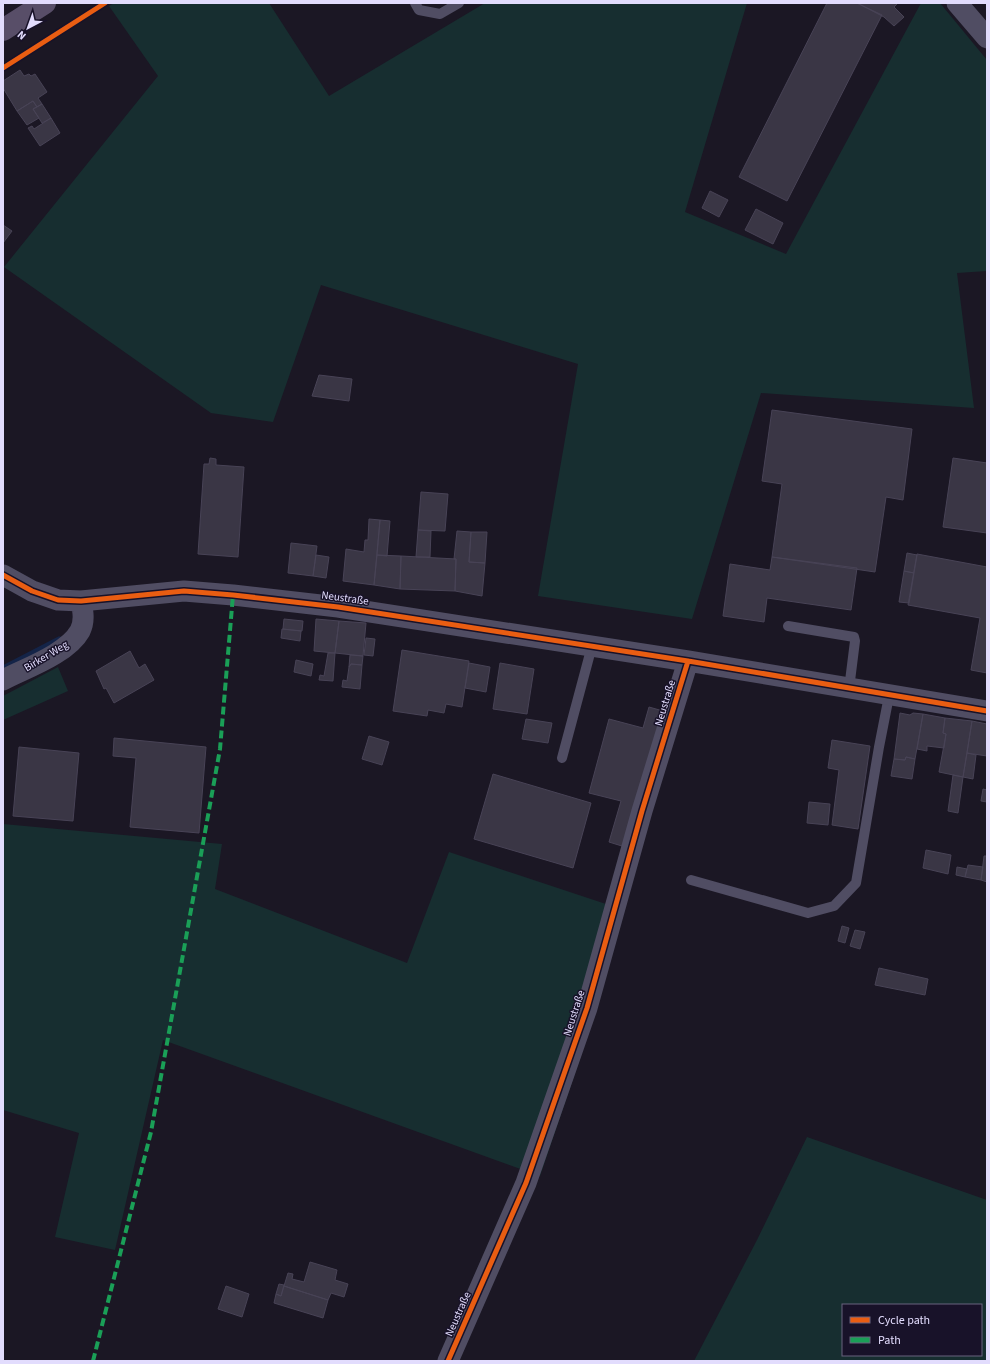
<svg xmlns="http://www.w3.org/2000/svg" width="990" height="1364" viewBox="0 0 990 1364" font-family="'Source Sans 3',sans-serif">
  <rect width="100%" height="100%" fill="#1b1724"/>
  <path fill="#172e30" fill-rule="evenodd" d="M114,3H269L329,96L485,3H747L685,212L786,254L921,3H940L987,60V271L957,273L974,408L761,393L692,619L538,596L578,364L321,285L273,422L211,413L4,267L158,76L109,6Z
    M58,667L68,691L3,720V696Z
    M3,824L222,844L215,889L407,963L449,852L624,910L581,1056L540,1176L163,1040L115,1250L55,1237L79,1133L3,1110Z
    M807,1137L987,1200V1361H694L757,1240ZM843,1305H981V1355H843Z"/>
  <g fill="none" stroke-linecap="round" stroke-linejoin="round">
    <path stroke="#142448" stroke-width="7" d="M3,669L59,640"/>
  </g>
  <path fill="#3a3645" stroke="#484356" d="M827,3H857L882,15L787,201L739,177Z
    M857,3H898L894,7L904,17L894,26L884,17Z
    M20,70L24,76L29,74L31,76L35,74L47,92L38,98L42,104L37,107L33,101L17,111L3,88V81Z
    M33,101L37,107L33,109L39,118L27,125L17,111Z
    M42,104L51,118L42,123L33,109Z
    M51,118L60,133L40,146L28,128L32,126L34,129Z
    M710,191L728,200L719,217L702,208Z
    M756,209L783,223L773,244L745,230Z
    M3,225L12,231L3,243Z
    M319,375L352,379L349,401L312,396Z
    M772,410L912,429L903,500L886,497L875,572L772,557L782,484L762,481Z
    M210,458L216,459V465L244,467L238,557L198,554L204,464H209Z
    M953,458L987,463V533L943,527Z
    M421,492L448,494L445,531L418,530Z
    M369,519L380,520L374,585L343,581L346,549L364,552L365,540H368Z
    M380,520L390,521L387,556L377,555Z
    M418,530L431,531L430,557H416Z
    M457,531L471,532L469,562L485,563L482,596L455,591L456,559H454Z
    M471,532H487L485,563L469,562Z
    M291,543L317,546L313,576L288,573Z
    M907,553L917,555L914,573L904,571Z
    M917,554L987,567V673L971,670L980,618L908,605Z
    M316,555L329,557L326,578L313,576Z
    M377,555L401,556L400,589L374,585Z
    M401,556L456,559L455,591L400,589Z
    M772,557L857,568L851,610L767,598L764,622L723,616L730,564L770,570Z
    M904,571L914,573L909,603L899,602Z
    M284,619L303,621L302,631L283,629Z
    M316,619L339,621L335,653L314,651Z
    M339,621L366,623L363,656L335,653Z
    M282,629L301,631L300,641L281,638Z
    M366,638L375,639L373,656L364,655Z
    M402,650L469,661L462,707L446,704L444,713L428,710L427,716L393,711Z
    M130,651L139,668L145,664L154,680L114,703L106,688L104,689L96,671Z
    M328,653H335L333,681L319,680L320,675L324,676Z
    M350,655L363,656L362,665L351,664L349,667Z
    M296,660L313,664L311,676L294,672Z
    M469,663L490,667L486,692L465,688Z
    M500,663L534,669L527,714L493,709Z
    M351,664L362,665L360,689L342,687L343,680L347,681L349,667Z
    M649,707L663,711L625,847L609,842L621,801L589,793L609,719L643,728Z
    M900,713L910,715L913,713L923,714L915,759L906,757L905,760L894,759Z
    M923,714L945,718L943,733L946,734L944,748L927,746V751L917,749Z
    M945,718L972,721L963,777L939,772L946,734L943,733Z
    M526,719L552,723L548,743L522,739Z
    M972,721L987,724V756L967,753Z
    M369,736L389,742L382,765L362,759Z
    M114,738L206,747L199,833L130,827L136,758L113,756Z
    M832,740L870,746L858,829L832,825L839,770L828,768Z
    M19,747L79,753L73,821L13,816Z
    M967,753L976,755L973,779L963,777Z
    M906,757L915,759L912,779L891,776L894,759L905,760Z
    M493,774L591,803L573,868L474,839Z
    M953,775L963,777L958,813L948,811Z
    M983,789L987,790V802L981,801Z
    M809,802L830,804L828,825L807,823Z
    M926,850L951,855L948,874L923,868Z
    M984,856H987V882L981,880Z
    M968,865L983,867L981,880L965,877Z
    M957,867L967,869L965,877L956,875Z
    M842,926L849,928L845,943L838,941Z
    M855,930L865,932L860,949L850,946Z
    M879,968L928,979L925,995L875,985Z
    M310,1262L337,1270L335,1280L348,1284L344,1297L331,1293L328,1300L284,1286L288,1273L293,1274L292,1279L304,1282Z
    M279,1284L284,1285L281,1296L276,1294Z
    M226,1286L249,1294L242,1317L218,1309Z
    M284,1286L328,1300L323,1318L274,1303L276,1294L281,1296Z"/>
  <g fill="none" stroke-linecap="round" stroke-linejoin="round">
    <path stroke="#504d63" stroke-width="10" d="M415,3L419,10L440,14L459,3
      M788,626L854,637L855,641L849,689
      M562,758L592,646
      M691,880L808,913L834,906L856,883L879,747L889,696"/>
    <path stroke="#504d63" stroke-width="21" d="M957,3L987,38
      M3,575L32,591L58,600L81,601L184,591L233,595L338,607L688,661L987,711
      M3,680C26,668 67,654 80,631C85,621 83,611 81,601
      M448,1361L526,1183L587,1008L642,811L688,661"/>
    <path stroke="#584e68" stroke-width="22" d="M3,30L45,3"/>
    <path stroke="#1a9f57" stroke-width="4" stroke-dasharray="8 4" stroke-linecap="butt" d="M93,1361L151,1132L220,749L233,595"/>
    <defs>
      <path id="cycleway" d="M3,68L105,3
        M3,575L32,591L58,600L81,601L184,591L233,595L338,607L688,661L987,711
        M448,1361L526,1183L587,1008L642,811L688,661"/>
    </defs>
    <use href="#cycleway" stroke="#181229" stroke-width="8"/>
    <use href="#cycleway" stroke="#e95d12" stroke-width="5"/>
  </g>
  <g text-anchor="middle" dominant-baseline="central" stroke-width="3" stroke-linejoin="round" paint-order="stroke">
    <g font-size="11" fill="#e2dcfd" stroke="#181229">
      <text transform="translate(345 598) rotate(8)">Neustraße</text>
      <text transform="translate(46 656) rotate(-31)">Birker Weg</text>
      <text transform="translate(665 703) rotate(-73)">Neustraße</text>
      <text transform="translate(574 1013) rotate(-72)">Neustraße</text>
      <text transform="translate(458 1314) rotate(-66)">Neustraße</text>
    </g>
  </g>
  <rect width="990" height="1364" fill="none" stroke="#e2dcfd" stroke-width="8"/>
  <rect x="842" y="1304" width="140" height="52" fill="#181229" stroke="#69637e"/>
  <rect x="850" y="1317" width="20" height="6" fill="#e95d12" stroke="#69637e"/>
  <text x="878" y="1324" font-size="12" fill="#e2dcfd">Cycle path</text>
  <rect x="850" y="1337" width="20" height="6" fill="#1a9f57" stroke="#69637e"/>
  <text x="878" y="1344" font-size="12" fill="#e2dcfd">Path</text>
  <g transform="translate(28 28) rotate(221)" stroke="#181229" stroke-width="3" paint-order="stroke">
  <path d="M0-3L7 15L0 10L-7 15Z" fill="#e2dcfd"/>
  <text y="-6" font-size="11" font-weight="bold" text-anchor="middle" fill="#e2dcfd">N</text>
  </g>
</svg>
